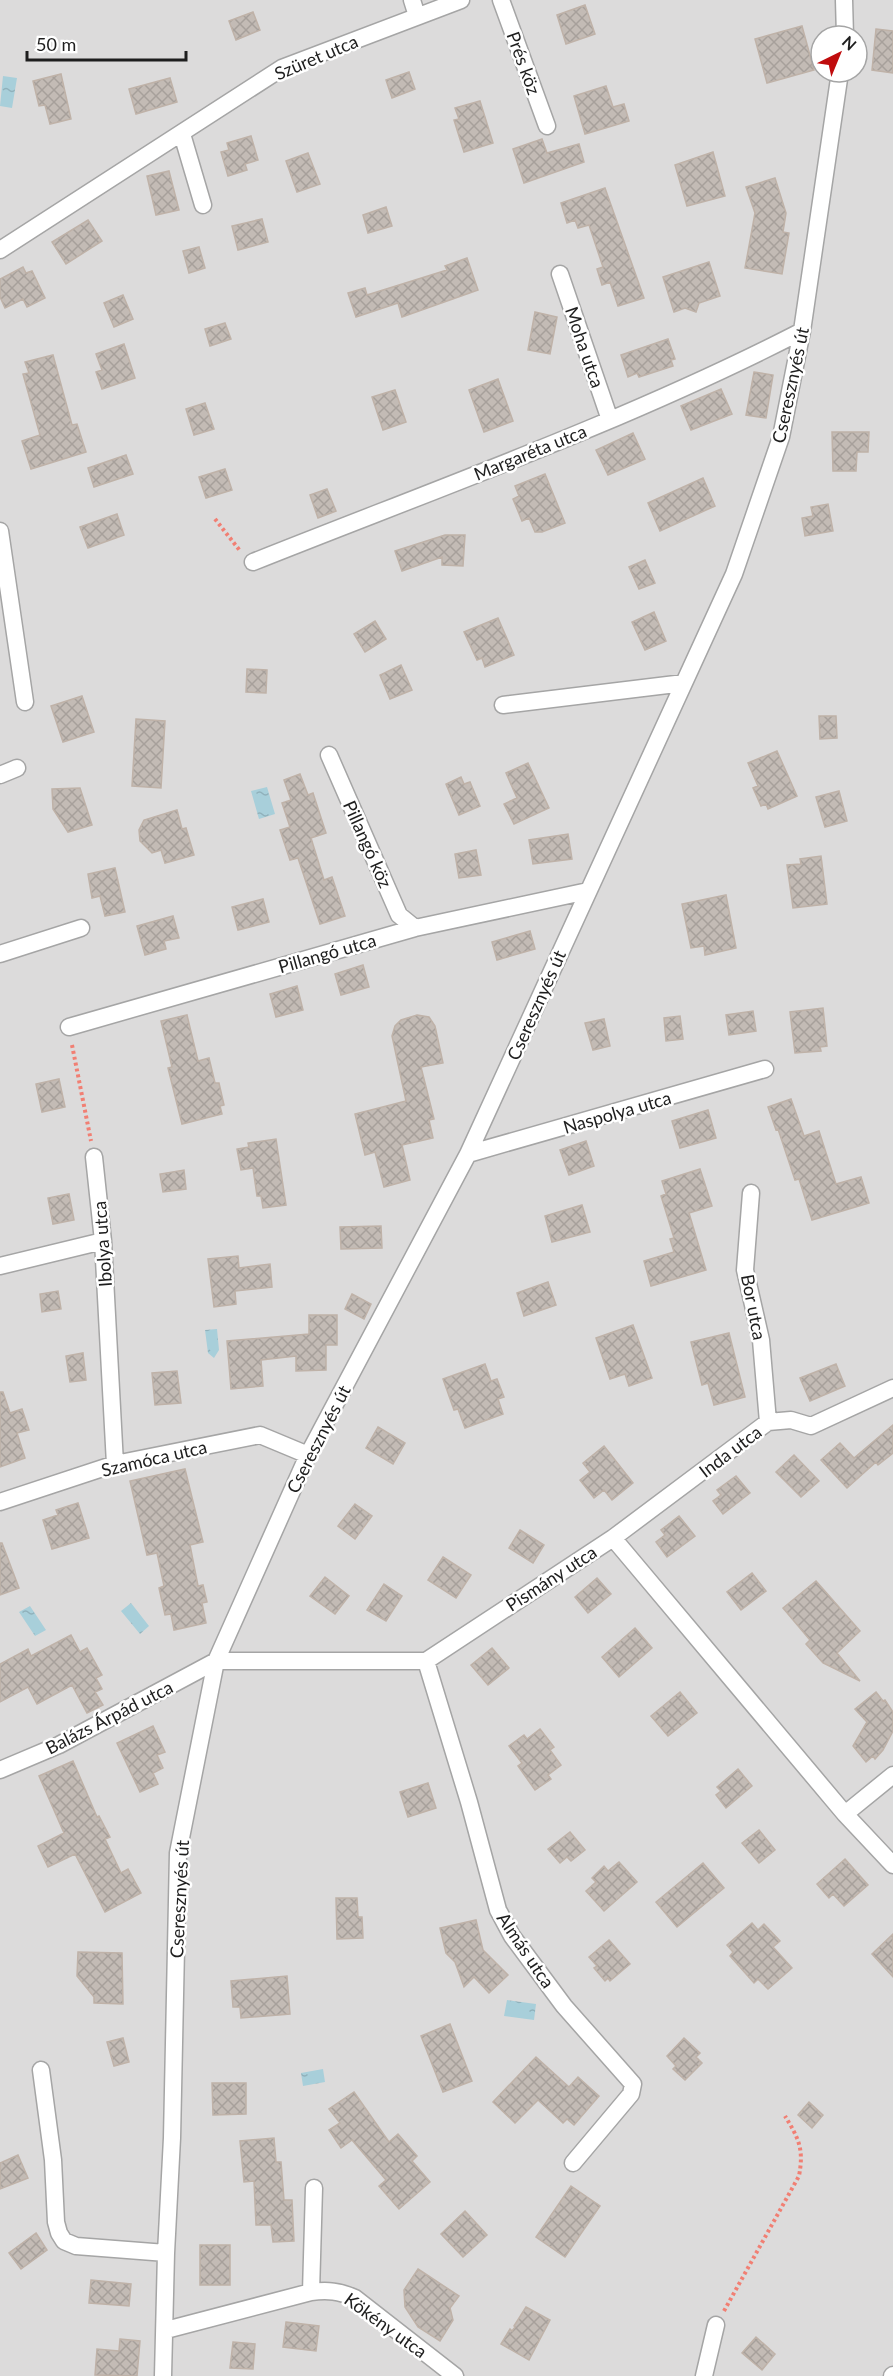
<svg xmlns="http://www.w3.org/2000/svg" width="893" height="2376" viewBox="0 0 893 2376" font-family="Lato,sans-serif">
  <defs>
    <pattern id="water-ripples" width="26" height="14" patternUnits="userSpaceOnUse" patternTransform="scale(1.5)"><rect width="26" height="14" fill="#a8cfda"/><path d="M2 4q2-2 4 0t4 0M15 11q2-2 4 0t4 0" fill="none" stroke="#90b1bb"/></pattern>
    <pattern id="building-cross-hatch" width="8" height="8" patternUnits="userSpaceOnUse" patternTransform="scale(1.5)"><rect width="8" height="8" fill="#c3bbb5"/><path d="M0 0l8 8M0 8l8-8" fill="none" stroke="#a7a09b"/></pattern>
  </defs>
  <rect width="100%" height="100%" fill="#efebe5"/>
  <path fill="#dcdbdb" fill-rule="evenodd" d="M0,0H893V2376H0ZM821,36H857V72H821Z"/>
  <path fill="url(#water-ripples)" d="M3,76L17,78L12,108L0,106Z
    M267,787L275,814L259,819L251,791Z
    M217,1329L219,1350L214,1358L208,1353L205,1330Z
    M131,1603L149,1626L140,1634L121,1611Z
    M30,1606L46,1630L35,1636L19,1612Z
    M507,2000L536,2004L534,2020L504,2016Z
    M323,2069L325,2082L303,2086L301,2073Z"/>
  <path fill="url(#building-cross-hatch)" stroke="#bfb2a8" stroke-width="1.5" d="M585,5L595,34L566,44L557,15Z
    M253,12L260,30L236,40L229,21Z
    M802,26L814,70L767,83L755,39Z
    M876,29L893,31V73L872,70Z
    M409,72L415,89L392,98L386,80Z
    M61,74L71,119L50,124L45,105L39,106L33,81Z
    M170,78L177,102L136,114L129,89Z
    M606,86L613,107L624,104L629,121L585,134L574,96Z
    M480,101L493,143L464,152L454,120L459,119L455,108Z
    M251,136L258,160L245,164L247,170L228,176L221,152L229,150L227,143Z
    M542,139L547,153L579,144L584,162L524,183L513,149Z
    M713,152L725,196L687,206L675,165Z
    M308,153L320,184L297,192L286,161Z
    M169,171L179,210L156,215L147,176Z
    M775,178L786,213L783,232L789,233L782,274L745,268L755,213L746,187Z
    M605,188L644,298L618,306L610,282L602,285L597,269L603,267L589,225L578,228L575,220L567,223L561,203Z
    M386,207L392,226L368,233L363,215Z
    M262,219L268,242L238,250L232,226Z
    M88,220L102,241L66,264L52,242Z
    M199,247L205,268L189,273L183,251Z
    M467,258L478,290L402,317L398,303L356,317L348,293L365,288L367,295L447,270L445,266Z
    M709,262L720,296L699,303L696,312L685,308L674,312L663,277Z
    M23,267L26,273L32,271L45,298L27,307L23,299L5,308L0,297V279Z
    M123,295L133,319L114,327L104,303Z
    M535,312L557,317L550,354L528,350Z
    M225,323L231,339L210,346L205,329Z
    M668,339L675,359L671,360L673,366L639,377L637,373L628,377L621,355Z
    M124,344L135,378L102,389L96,372L102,370L96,354Z
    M53,355L72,425L77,424L86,452L31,469L22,441L40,435L23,374L29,373L25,362Z
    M754,372L773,375L766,418L746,415Z
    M498,379L513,421L484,432L469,390Z
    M721,389L732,414L691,430L681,406Z
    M395,390L406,422L383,430L372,397Z
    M205,403L214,429L194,435L186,409Z
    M832,432H869L868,452H857L856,471H833Z
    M633,433L645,459L608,475L596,450Z
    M126,455L133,474L94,487L88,468Z
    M225,469L232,490L206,498L199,477Z
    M545,474L565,523L542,532H535L529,518L522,521L513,499L519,496L515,486Z
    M703,478L715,506L660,531L648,503Z
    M327,489L336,511L318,518L310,495Z
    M828,504L833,531L805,536L802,518L813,516L811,507Z
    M117,514L124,535L88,548L80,527Z
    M445,535H465L463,566L442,565V557L402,571L395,551Z
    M645,560L655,583L639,589L629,567Z
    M654,612L666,641L645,650L632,622Z
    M498,618L514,655L485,667L482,658L477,660L464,632Z
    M375,621L386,639L365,652L354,634Z
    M401,665L412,690L390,699L380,675Z
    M247,669L267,670L266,693L246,692Z
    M82,696L94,732L63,742L51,706Z
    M819,716H836L837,738L820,739Z
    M136,719L165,721L161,788L132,786Z
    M777,751L797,796L768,809L766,804L761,806L753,788L758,786L748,763Z
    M528,763L549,808L514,824L504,804L517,798L506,773Z
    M300,774L308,795L313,793L326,833L311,838L324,880L332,877L345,916L320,924L298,858L290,860L280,830L290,827L282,803L291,800L284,780Z
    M461,777L464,784L470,782L480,806L459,815L446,784Z
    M80,788L92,825L68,832L53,809L52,789Z
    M839,791L847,821L825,827L816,797Z
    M177,810L182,829L186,828L194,855L165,863L161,850L152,853L140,841L139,830L144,820Z
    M568,834L572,859L533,864L529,840Z
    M476,850L481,875L459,878L455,854Z
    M821,856L827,904L793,908L787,865L801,864L800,859Z
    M115,868L125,912L105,916L100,896L92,898L88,874Z
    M726,895L736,948L705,955L704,946L691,948L682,904Z
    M263,899L269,922L238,930L232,907Z
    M173,916L179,938L164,941L166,949L145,955L137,926Z
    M530,931L535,949L497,960L492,942Z
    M363,965L369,987L341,995L335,974Z
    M297,986L303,1010L276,1017L270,994Z
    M823,1008L827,1046L820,1047L821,1051L795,1053L790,1012Z
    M753,1011L756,1031L729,1035L726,1015Z
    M187,1015L198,1061L209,1058L215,1083H219L224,1105L220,1106L222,1114L182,1124L168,1068L172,1067L161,1021Z
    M417,1015L429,1017L435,1026L443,1063L421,1067L434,1119L429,1120L433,1138L402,1145L410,1180L384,1187L375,1152L365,1155L355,1114L406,1101L392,1036L395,1026L401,1020Z
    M680,1016L683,1039L666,1041L664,1018Z
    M604,1019L610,1046L593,1050L585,1023Z
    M59,1079L65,1107L42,1112L36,1084Z
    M791,1099L804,1136L819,1131L836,1184L861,1177L869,1203L812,1220L799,1179L795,1180L778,1129L776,1130L768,1107Z
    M708,1110L716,1138L680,1148L672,1121Z
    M276,1139L286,1205L263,1208L261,1196H257L253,1168L241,1170L237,1149L249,1147L248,1143Z
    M586,1141L594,1166L569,1175L560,1150Z
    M700,1169L712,1206L689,1213L706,1270L651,1286L644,1261L674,1252L670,1239L674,1238L661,1196L666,1194L662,1181Z
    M184,1170L186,1189L163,1192L160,1174Z
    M69,1194L74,1220L53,1224L48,1198Z
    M582,1205L590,1232L552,1242L545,1216Z
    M381,1226L382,1248L341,1249L340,1227Z
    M238,1256L239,1268L270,1264L272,1287L235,1291L236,1304L214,1307L208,1259Z
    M548,1282L556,1305L524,1316L517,1293Z
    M58,1291L61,1309L42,1312L40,1294Z
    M352,1294L371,1304L364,1319L345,1309Z
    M309,1315H337V1345H326V1370L296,1371V1356L261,1360L263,1386L231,1389L227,1341L309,1334Z
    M633,1325L652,1378L629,1386L625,1374L610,1379L596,1338Z
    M729,1333L745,1397L714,1405L708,1383L702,1385L691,1342Z
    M83,1353L86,1380L70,1382L66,1356Z
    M485,1364L491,1381L497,1379L504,1397L498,1399L503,1414L465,1428L458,1409L454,1410L443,1379Z
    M836,1364L845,1386L810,1401L800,1378Z
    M177,1371L181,1403L155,1405L152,1373Z
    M0,1392H3L10,1413L22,1409L29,1430L17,1433L25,1458L0,1467Z
    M893,1425V1453L878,1465L876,1462L847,1488L821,1460L840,1443L854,1458Z
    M378,1427L405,1443L393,1464L366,1448Z
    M604,1446L633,1483L612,1500L604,1490L594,1498L580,1480L590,1472L583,1463Z
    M794,1455L819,1481L801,1497L776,1472Z
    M185,1469L203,1542L190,1545L198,1586L203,1585L207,1602L202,1603L206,1623L174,1630L171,1614L165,1615L159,1588L164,1586L157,1553L147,1555L130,1481Z
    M736,1476L750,1493L723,1514L713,1501L721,1495L717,1490Z
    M78,1503L89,1538L52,1549L43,1520L58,1515L56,1510Z
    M355,1504L372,1516L355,1539L338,1526Z
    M679,1516L695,1536L667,1557L656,1542L665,1535L661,1530Z
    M520,1530L544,1545L533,1563L509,1548Z
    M0,1543H2L19,1588L0,1595Z
    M443,1557L471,1575L456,1598L428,1580Z
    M752,1573L766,1591L741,1610L727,1592Z
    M325,1577L349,1596L335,1614L310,1596Z
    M597,1578L611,1594L588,1613L575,1597Z
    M816,1581L860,1631L837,1653L860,1681L823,1663L806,1644L810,1640L783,1608Z
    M384,1584L402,1596L386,1621L367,1610Z
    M635,1628L652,1648L619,1677L602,1657Z
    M71,1635L80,1652L87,1648L102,1675L96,1678L102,1689L95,1692L103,1705L87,1713L72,1685L37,1704L28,1687L0,1702V1664L28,1649L31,1656Z
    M492,1648L509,1668L488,1685L471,1665Z
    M680,1692L697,1713L668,1736L651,1716Z
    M876,1692L883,1701L885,1700L893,1712V1731L883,1750L875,1759L873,1756L866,1762L853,1746L867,1722L855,1709Z
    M153,1726L165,1752L157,1755L163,1768L153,1773L158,1784L140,1792L117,1743Z
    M540,1729L554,1747L550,1750L561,1765L548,1775L551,1779L535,1790L518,1766L522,1763L509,1746L524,1735L527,1739Z
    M73,1761L97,1817L99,1816L110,1837L105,1839L121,1873L128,1869L141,1893L105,1912L75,1854L48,1867L38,1846L64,1833L39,1776Z
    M738,1769L752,1786L726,1808L716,1795L721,1791L717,1787Z
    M428,1783L436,1808L408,1817L400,1792Z
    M759,1830L775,1850L759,1863L742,1843Z
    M570,1832L585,1850L571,1861L567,1857L560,1863L548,1849Z
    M845,1859L868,1885L844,1906L833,1894L829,1898L817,1884Z
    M619,1862L637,1882L604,1911L586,1891L596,1882L592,1878L604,1866L608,1871Z
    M703,1863L724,1888L677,1927L656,1902Z
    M336,1898H357L358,1917H362L363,1938L337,1939Z
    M476,1920L483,1950L508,1975L489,1993L474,1977L464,1987L455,1962L446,1953L440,1928Z
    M752,1923L758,1930L764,1924L780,1941L773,1947L792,1968L768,1989L758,1979L754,1983L730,1956L733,1952L727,1945Z
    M893,1934V1977L872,1954Z
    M609,1940L630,1964L610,1981L608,1978L605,1981L594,1968L597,1966L589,1957Z
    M78,1952L122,1953L123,2004L94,2003V1997L77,1976Z
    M287,1976L290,2014L241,2018L240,2007H233L231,1981Z
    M450,2024L472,2081L443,2092L421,2036Z
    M123,2038L129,2062L114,2066L107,2042Z
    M684,2038L700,2053L696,2057L702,2063L685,2080L673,2069L676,2066L667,2056Z
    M536,2057L569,2087L578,2077L599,2096L574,2125L567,2119L563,2123L538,2100L515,2123L493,2102Z
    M212,2083H246V2114L213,2115Z
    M354,2092L389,2142L398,2134L417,2156L412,2161L430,2182L399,2209L379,2186L386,2180L352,2140L341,2148L329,2130L340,2123L329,2109Z
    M809,2102L823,2115L812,2128L798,2115Z
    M274,2138L276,2162H281L284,2200H292L294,2241L273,2242L271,2225H256L254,2181L244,2182L240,2141Z
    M18,2155L28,2178L0,2189V2163Z
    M571,2186L600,2206L565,2257L536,2237Z
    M465,2211L487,2235L463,2257L441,2234Z
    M36,2233L47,2250L21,2269L9,2253Z
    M200,2245H230V2285H200Z
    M418,2269L459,2296L450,2308L453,2320L440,2341L418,2327L405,2307L404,2290Z
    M91,2280L131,2284L129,2306L89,2303Z
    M526,2307L550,2320L529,2360L501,2344L510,2329L512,2331L515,2327L514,2326Z
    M286,2322L319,2326L316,2351L283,2347Z
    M756,2337L775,2354L762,2370L742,2353Z
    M120,2339L140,2341L137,2376L95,2375L97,2349L119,2351Z
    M233,2342L255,2344L253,2369L230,2368Z"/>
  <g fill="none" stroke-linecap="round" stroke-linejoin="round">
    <defs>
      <path id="minor" d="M412,0L417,16
        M501,0L547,126
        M844,0L845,36
        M182,134L203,205
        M0,250L282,68L461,0
        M560,274L610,420
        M0,531L25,702
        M253,562C436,489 627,421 802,331
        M503,705L684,683
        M329,755L399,915L415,928
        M0,775L17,768
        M0,954L81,928
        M69,1027L415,928L588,891
        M468,1154L765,1069
        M94,1157L103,1241L115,1464
        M751,1193L745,1270L761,1340L768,1422
        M0,1266L103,1241
        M0,1502L115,1464L260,1435L308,1455
        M613,1538L768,1422L791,1420L811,1426L893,1388
        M426,1661L469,1802L498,1910L512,1936L564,2006L633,2084L631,2094L573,2163
        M0,1770L59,1745L216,1661H426L613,1538L845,1814L893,1865
        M845,1814L893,1775
        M41,2070L53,2160L56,2222L59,2233L64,2241L76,2246L166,2253
        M311,2292L314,2188
        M166,2330L311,2292C328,2290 339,2291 355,2298L455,2376
        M163,2376L166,2253L172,2138L178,1853L216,1661L308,1455L468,1154L734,574L781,437L802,331L840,72
        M704,2376L716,2325
        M892,2376L893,2375"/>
    </defs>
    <use href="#minor" stroke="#a5a5a5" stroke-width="19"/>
    <path stroke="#f17f73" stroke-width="4" stroke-dasharray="3 3" stroke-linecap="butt" d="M215,519L241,552
      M72,1045L91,1141
      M724,2311L799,2176C804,2149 799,2139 785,2116"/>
    <use href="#minor" stroke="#fff" stroke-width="16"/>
  </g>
  <g text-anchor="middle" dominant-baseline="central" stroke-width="5" stroke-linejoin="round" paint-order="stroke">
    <g font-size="18" fill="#1e1e1e" stroke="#fff">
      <text transform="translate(316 57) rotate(-23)">Szüret utca</text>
      <text transform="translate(524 63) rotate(70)">Prés köz</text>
      <text transform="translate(585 347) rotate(71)">Moha utca</text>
      <text transform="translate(790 385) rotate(-78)">Cseresznyés út</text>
      <text transform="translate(530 452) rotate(-22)">Margaréta utca</text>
      <text transform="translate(368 844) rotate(66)">Pillangó köz</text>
      <text transform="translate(327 953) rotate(-16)">Pillangó utca</text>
      <text transform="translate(536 1005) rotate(-66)">Cseresznyés út</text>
      <text transform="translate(617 1112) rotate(-16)">Naspolya utca</text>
      <text transform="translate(102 1244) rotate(-94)">Ibolya utca</text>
      <text transform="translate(754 1307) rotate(79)">Bor utca</text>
      <text transform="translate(318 1439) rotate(-63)">Cseresznyés út</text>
      <text transform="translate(730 1451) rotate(-37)">Inda utca</text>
      <text transform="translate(154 1458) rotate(-13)">Szamóca utca</text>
      <text transform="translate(551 1578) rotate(-33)">Pismány utca</text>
      <text transform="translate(109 1717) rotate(-27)">Balázs Árpád utca</text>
      <text transform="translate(179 1899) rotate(-87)">Cseresznyés út</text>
      <text transform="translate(526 1950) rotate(56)">Almás utca</text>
      <text transform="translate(386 2325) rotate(36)">Kökény utca</text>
    </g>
  </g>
  <g transform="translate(839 54) rotate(43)"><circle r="28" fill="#ffffff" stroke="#a5a5a5" stroke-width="1.5"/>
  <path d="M0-4.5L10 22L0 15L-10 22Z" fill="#c00c0d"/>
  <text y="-9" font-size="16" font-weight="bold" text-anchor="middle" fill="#1e1e1e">N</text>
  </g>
  <path d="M27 51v9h159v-9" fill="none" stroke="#1e1e1e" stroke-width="3"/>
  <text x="36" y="51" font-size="18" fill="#1e1e1e" stroke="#ffffff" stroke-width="4.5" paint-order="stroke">50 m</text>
</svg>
